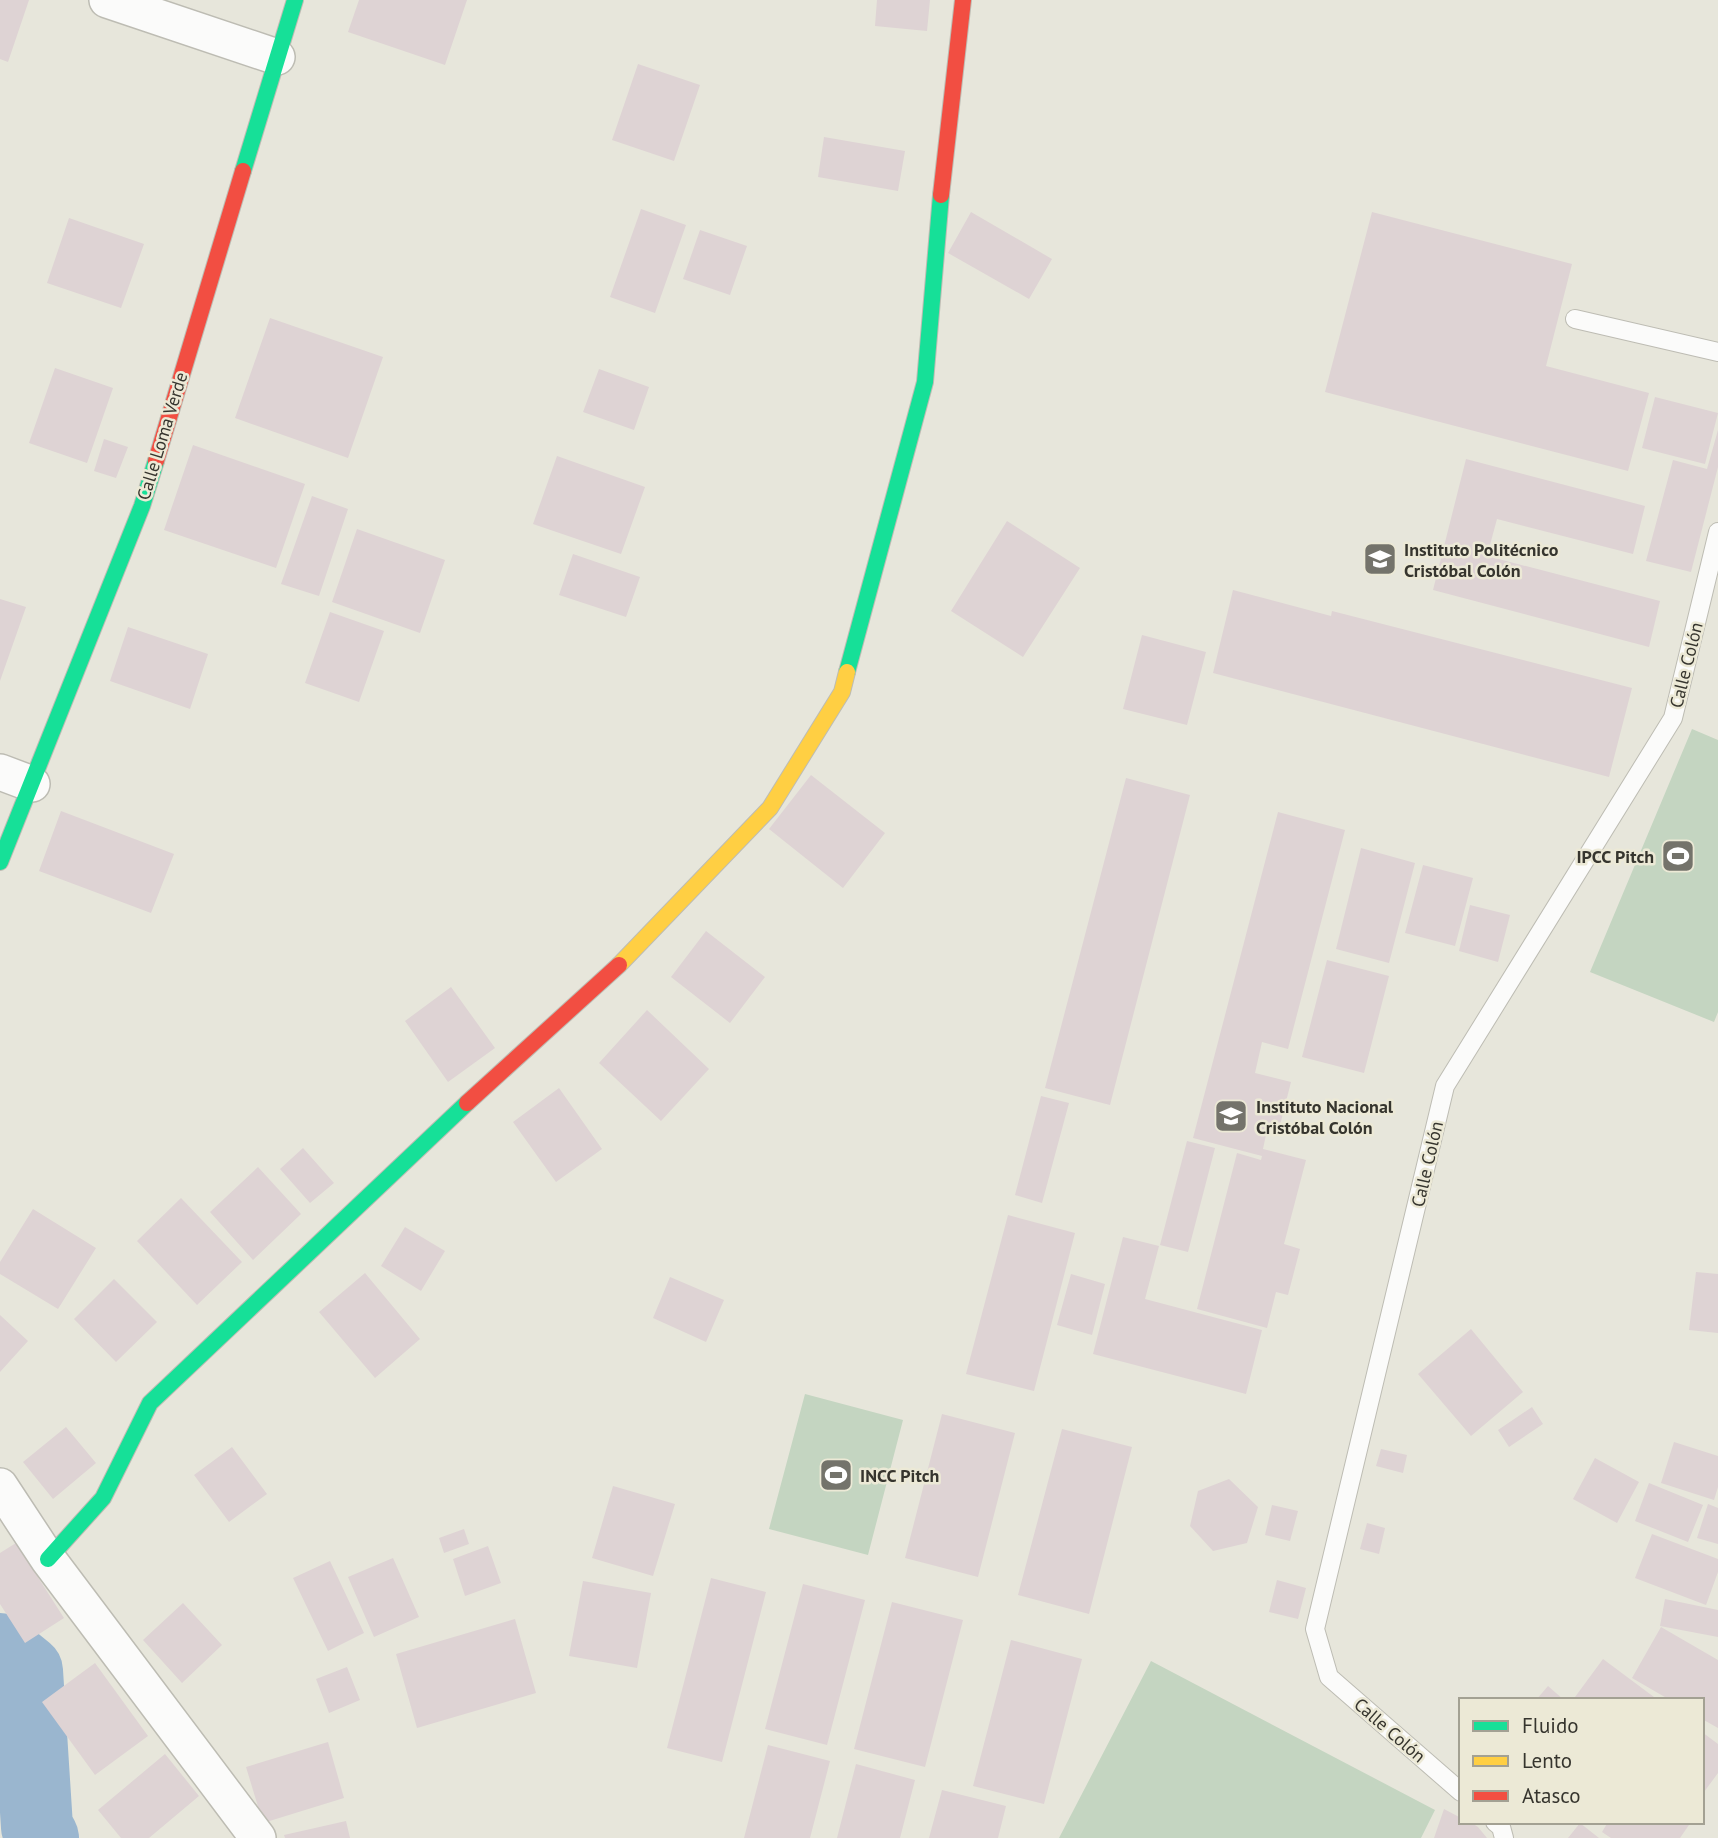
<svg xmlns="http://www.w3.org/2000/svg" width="1718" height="1838" viewBox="0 0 1718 1838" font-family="'PT Sans',sans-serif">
  <rect width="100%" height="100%" fill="#e7e6db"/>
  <path fill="#c4d5c1" d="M1692,729L1718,740V1012L1714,1022L1590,972Z
    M805,1394L903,1420L868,1555L769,1529Z
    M1151,1661L1435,1810L1421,1838H1059Z"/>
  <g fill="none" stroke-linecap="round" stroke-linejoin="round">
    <path stroke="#9ab6cf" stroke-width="72" d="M0,1649L27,1671L37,1827L43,1838"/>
  </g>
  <path fill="#ded3d4" d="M0,0H29L8,62L0,59Z
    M359,0H467L445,65L348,32Z
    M877,0H930L927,31L875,26Z
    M638,64L700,85L674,161L612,140Z
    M824,137L905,151L898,191L818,177Z
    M641,209L686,225L655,313L610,297Z
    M971,212L1052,259L1029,299L948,253Z
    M1372,212L1572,264L1546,366L1649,393L1628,471L1325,392Z
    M69,218L144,244L121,308L47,283Z
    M700,230L747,246L730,295L683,279Z
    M270,318L383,357L348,458L235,418Z
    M55,368L113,388L87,463L29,443Z
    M599,369L649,387L634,430L583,412Z
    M1655,397L1718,413L1705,464L1642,448Z
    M1718,430V467L1691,572L1646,561L1673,460L1707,469Z
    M104,439L128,447L116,478L94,471Z
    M193,445L305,484L276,568L164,530Z
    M557,456L645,487L621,554L533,524Z
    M1466,459L1645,506L1633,554L1497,519L1487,556L1660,601L1649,647L1433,590Z
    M312,496L348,509L319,596L281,584Z
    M1007,521L1080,568L1023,657L951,611Z
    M357,529L445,560L420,633L332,602Z
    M573,554L640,577L626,617L559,595Z
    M1233,590L1331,616L1332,611L1632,688L1609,777L1213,673Z
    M0,599L26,607L0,681Z
    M330,612L384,631L359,702L305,683Z
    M128,627L208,654L190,709L110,681Z
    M1142,635L1206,652L1187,725L1123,709Z
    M811,775L885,833L843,888L769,829Z
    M1126,778L1190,795L1110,1105L1045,1088Z
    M61,811L174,854L151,913L39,871Z
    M1278,812L1345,830L1288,1049L1262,1042L1255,1073L1291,1082L1278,1133L1267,1130L1263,1149L1306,1160L1284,1244L1300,1249L1288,1295L1276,1292L1267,1328L1197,1309L1237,1153L1261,1160L1262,1156L1193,1138Z
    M1361,848L1415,863L1389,963L1336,949Z
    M1423,865L1473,878L1455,946L1405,933Z
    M1470,905L1510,915L1498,962L1459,951Z
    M706,931L765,977L730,1023L671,977Z
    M1327,960L1389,976L1364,1073L1302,1057Z
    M451,987L495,1048L448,1082L405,1021Z
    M647,1010L709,1069L661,1121L599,1063Z
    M559,1088L602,1149L556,1182L513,1122Z
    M1041,1096L1069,1103L1042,1203L1015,1195Z
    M1187,1141L1215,1148L1188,1252L1160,1245Z
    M303,1148L334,1183L310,1203L280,1169Z
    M258,1167L301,1214L253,1260L210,1212Z
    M181,1198L242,1262L197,1305L137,1241Z
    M33,1209L96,1248L58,1309L0,1274V1262Z
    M1008,1215L1075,1233L1034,1391L966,1374Z
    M405,1227L445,1251L421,1291L381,1266Z
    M1123,1237L1159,1246L1145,1299L1262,1330L1246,1394L1093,1354Z
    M1696,1272L1718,1274V1333L1689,1330Z
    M365,1273L420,1339L375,1378L319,1312Z
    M1071,1274L1105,1284L1092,1335L1057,1325Z
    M670,1277L724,1300L706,1342L653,1318Z
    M114,1279L157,1322L116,1362L74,1319Z
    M0,1315L28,1341L0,1372Z
    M1471,1329L1523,1392L1471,1436L1418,1374Z
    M1532,1407L1543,1424L1509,1447L1498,1430Z
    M942,1414L1015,1433L978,1577L905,1558Z
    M66,1427L96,1463L53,1499L23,1462Z
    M1062,1429L1132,1447L1089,1614L1018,1595Z
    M1674,1442L1718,1456V1487L1714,1500L1661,1483Z
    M232,1447L267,1494L229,1522L194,1475Z
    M1381,1449L1407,1455L1403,1473L1376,1466Z
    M1595,1458L1639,1482L1617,1523L1573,1499Z
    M1229,1479L1258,1507L1247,1543L1213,1551L1190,1526L1198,1491Z
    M1649,1483L1703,1505L1688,1542L1635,1521Z
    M613,1486L675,1504L653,1576L592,1558Z
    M1708,1504L1718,1508V1544L1697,1538Z
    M1272,1505L1298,1511L1290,1541L1265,1535Z
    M1367,1523L1385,1528L1379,1554L1360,1549Z
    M464,1529L469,1544L444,1553L439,1538Z
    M1652,1534L1718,1559V1572L1706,1605L1635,1578Z
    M16,1543L64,1618L25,1643L0,1604V1553Z
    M488,1546L501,1583L465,1596L453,1559Z
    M393,1558L419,1617L374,1637L348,1577Z
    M330,1561L364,1633L328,1651L293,1578Z
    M711,1578L766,1592L722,1762L667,1748Z
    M1277,1580L1306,1588L1298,1619L1269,1612Z
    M583,1581L651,1593L637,1668L569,1656Z
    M803,1584L865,1600L827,1745L765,1729Z
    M1665,1599L1718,1610V1637L1660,1626Z
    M892,1602L963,1620L925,1767L854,1749Z
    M183,1603L222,1645L182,1683L143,1640Z
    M515,1619L536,1693L417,1728L396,1654Z
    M1661,1627L1718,1660V1728L1702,1719V1700H1670L1632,1678Z
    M1011,1640L1082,1659L1044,1804L973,1786Z
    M1603,1659L1658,1700H1579L1575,1697Z
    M95,1663L148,1736L95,1775L42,1702Z
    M347,1667L360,1700L329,1713L316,1679Z
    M1548,1686L1564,1700H1536Z
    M1702,1732L1718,1744V1773L1704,1792Z
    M328,1742L344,1798L263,1823L246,1767Z
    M768,1745L830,1761L810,1838H744Z
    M165,1754L199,1796L149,1838H121L98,1810Z
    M856,1764L915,1780L900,1838H837Z
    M942,1790L1006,1806L998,1838H929Z
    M1444,1809L1461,1818V1822H1470L1478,1827L1487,1838H1434Z
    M346,1821L350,1838H285L284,1835Z
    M1608,1822H1691L1680,1838H1611L1602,1832Z
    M1580,1823L1599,1838H1568Z"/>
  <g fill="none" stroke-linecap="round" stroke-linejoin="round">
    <defs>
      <path id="lane" d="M1575,319L1718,352
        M1461,1792L1329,1677L1315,1629L1445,1086L1673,718L1718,532
        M1495,1822L1501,1827L1504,1838"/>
      <path id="street" d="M107,0L277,57
        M0,772L32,784
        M0,1486L48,1559L258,1838"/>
      <path id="fast" d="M243,171L295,0
        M847,672L925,382L941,195
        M0,862L142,506L156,461
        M48,1559L103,1498L150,1403L467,1103"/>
      <path id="slow" d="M619,965L770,808L842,692L847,672"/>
      <path id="jam" d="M941,195L963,0
        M156,461L243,171
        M467,1103L619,965"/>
    </defs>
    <use href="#lane" stroke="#bdbcb3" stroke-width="20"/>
    <use href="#street" stroke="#bdbcb3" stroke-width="38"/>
    <use href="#fast" stroke="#bdbcb3" stroke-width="18"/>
    <use href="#slow" stroke="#bdbcb3" stroke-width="18"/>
    <use href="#jam" stroke="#bdbcb3" stroke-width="18"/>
    <use href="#lane" stroke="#fbfbfa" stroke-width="18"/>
    <use href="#street" stroke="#fbfbfa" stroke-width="35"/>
    <use href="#fast" stroke="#16e098" stroke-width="16"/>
    <use href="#slow" stroke="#ffcf43" stroke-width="16"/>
    <use href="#jam" stroke="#f24e42" stroke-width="16"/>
  </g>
  <defs>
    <symbol id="university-square" viewBox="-11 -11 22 22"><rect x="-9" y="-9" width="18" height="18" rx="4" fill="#74736b" stroke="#ece9d6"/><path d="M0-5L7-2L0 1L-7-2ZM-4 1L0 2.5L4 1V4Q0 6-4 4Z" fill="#fff"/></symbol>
    <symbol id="stadium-square" viewBox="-11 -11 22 22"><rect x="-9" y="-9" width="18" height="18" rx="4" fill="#74736b" stroke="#ece9d6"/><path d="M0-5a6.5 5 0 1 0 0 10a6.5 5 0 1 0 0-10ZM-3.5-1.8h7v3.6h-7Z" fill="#fff"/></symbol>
    <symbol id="school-square" viewBox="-11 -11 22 22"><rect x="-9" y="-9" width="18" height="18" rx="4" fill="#74736b" stroke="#ece9d6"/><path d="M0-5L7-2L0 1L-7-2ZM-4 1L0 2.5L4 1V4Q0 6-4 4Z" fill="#fff"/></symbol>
  </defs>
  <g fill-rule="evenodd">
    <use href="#university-square" x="1361" y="540" width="38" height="38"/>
    <use href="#stadium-square" x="1659" y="837" width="38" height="38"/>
    <use href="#school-square" x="1212" y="1097" width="38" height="38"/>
    <use href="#stadium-square" x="817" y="1456" width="38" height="38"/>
  </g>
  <g text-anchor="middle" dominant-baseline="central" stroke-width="5" stroke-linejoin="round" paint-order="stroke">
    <g font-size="18" fill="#36352e" stroke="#ece9d6">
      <text transform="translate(162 436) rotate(-73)">Calle Loma Verde</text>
      <text transform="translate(1686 665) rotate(-76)">Calle Colón</text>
      <text transform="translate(1427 1164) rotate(-77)">Calle Colón</text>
      <text transform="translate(1390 1730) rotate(41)">Calle Colón</text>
    </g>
    <g font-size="18" font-weight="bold" fill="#36352e" stroke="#ece9d6" text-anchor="start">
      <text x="1404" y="549">Instituto Politécnico<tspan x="1404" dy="21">Cristóbal Colón</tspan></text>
      <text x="1654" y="856" text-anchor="end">IPCC Pitch</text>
      <text x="1256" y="1106">Instituto Nacional<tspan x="1256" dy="21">Cristóbal Colón</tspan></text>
      <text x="860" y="1475">INCC Pitch</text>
    </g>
  </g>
  <rect x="1459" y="1698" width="245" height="126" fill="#ece9d6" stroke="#a3a193" stroke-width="2"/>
  <rect x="1473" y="1721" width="35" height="10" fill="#16e098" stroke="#a3a193" stroke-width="2"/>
  <text x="1522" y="1733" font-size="21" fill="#36352e">Fluido</text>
  <rect x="1473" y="1756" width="35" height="10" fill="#ffcf43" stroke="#a3a193" stroke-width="2"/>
  <text x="1522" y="1768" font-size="21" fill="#36352e">Lento</text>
  <rect x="1473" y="1791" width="35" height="10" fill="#f24e42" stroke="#a3a193" stroke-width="2"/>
  <text x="1522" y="1803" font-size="21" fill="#36352e">Atasco</text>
</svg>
